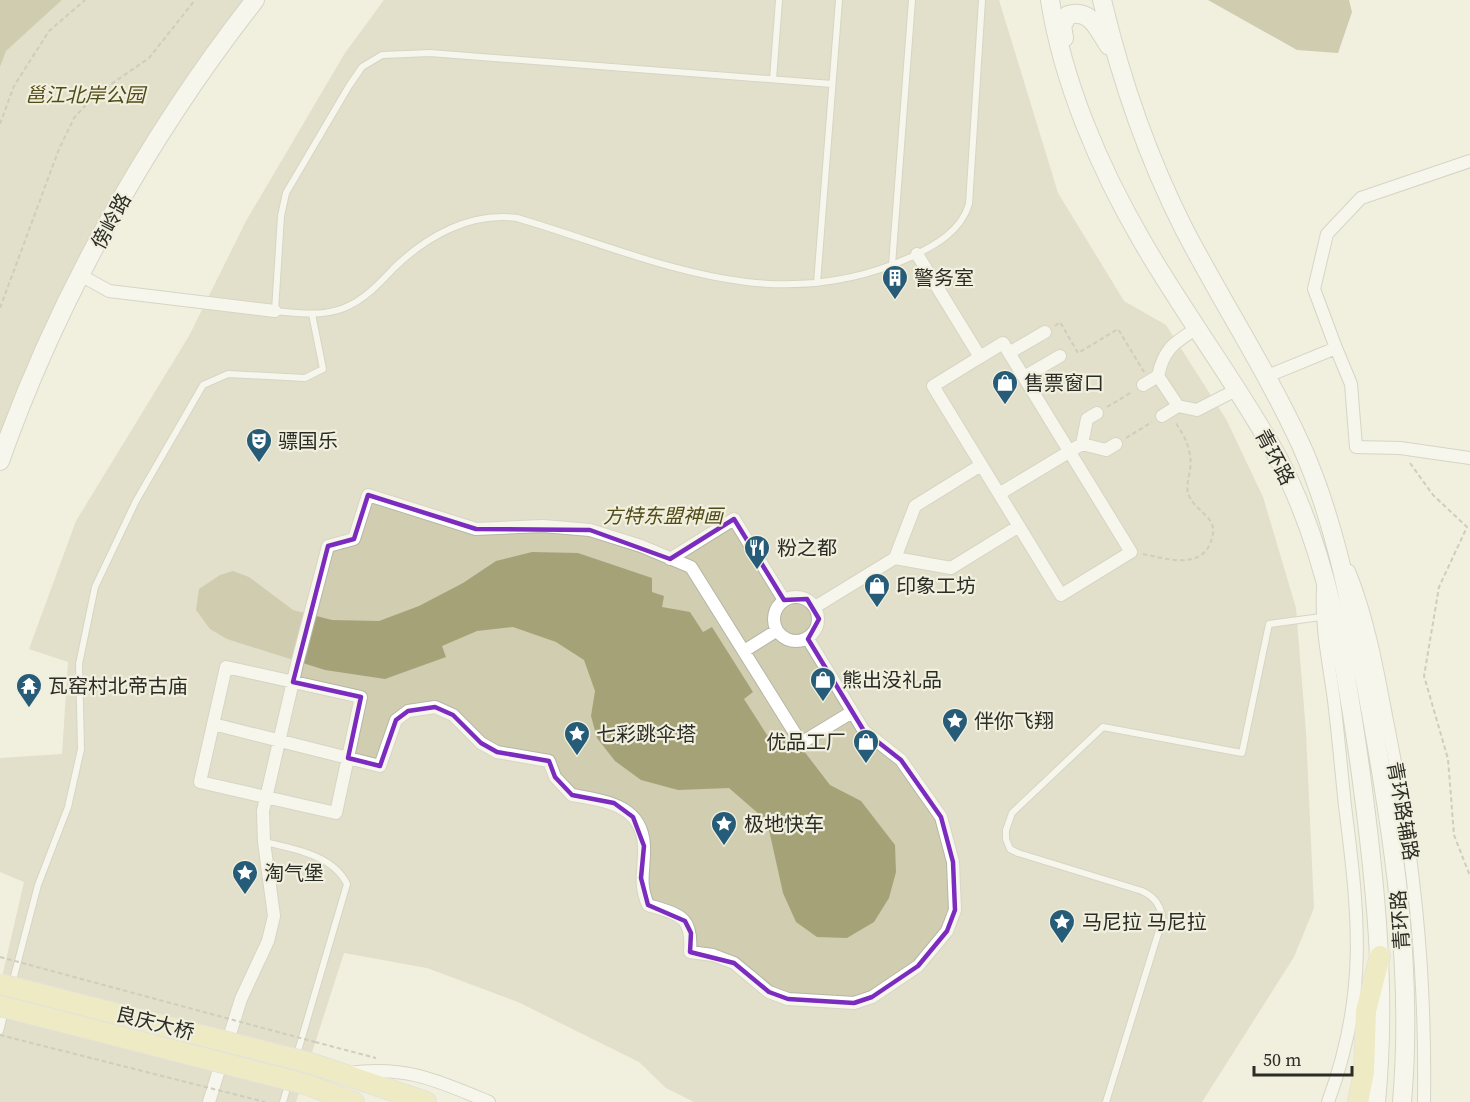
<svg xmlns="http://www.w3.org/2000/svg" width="1470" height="1102" viewBox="0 0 1470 1102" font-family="'Source Serif 4','Noto Sans SC',serif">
  <rect width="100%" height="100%" fill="#f1efde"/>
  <path fill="#d0cdb1" d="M62,0H255L138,170L0,461V67L6,51Z
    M384,0H999L1058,193L1124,301L1166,325L1226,419L1263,497L1296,608L1306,733L1314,908L1294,957L1202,1102H694L666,1088L639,1062L518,1002L427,968L344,953L296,1102H0V986L24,882L0,872V758L62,754L68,662L29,649L76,521L189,336L246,221L345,53Z"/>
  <path fill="#a6a278" d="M0,0H62L6,51L0,67Z
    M1208,0H1349L1352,12L1338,53L1297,50Z
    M532,552L578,553L652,578V592L664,596L662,607L690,612L703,632L712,627L753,692L744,699L767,735L797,742L830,785L861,801L895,845L896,872L889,898L874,922L847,938L817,937L796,922L783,893L767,821L729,788L678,790L641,780L615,761L597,738L591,716L595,691L584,660L556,642L513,627L477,631L442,646L446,657L385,679L325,670L227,639L210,629L196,610L199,589L220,575L233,571L249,577L293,610L332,620L379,621L419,606L463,583L496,561Z"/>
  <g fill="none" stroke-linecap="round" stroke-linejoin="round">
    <defs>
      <path id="lane" d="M773,79L779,0
        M832,84L430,53L382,55L362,67L349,86L286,193L281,216L275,311C299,313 321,317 344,308C364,300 379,284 394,268C427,236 470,212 517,218C653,258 771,321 911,257C936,245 961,231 969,204L982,0
        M892,265L912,0
        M817,283L839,0
        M265,842C294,849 333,855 347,884L283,1102
        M12,984L38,885L68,807L81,749L79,664L95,587L136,501L203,385L228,374L305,378L323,369L312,314
        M0,1031L5,1011
        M1106,1102L1162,921C1162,906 1155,897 1142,891L1018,853L1010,849L1006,839V830L1012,813L1103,727L1242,753L1269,624L1321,617"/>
      <path id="street" d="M917,254L980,357L933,386L1061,595L1131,552L1003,343L980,357
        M82,276L109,291L275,311
        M1197,328C1174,343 1164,348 1158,376L1178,406L1197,410L1236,390
        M1336,348L1314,289L1327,234L1361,198L1470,161
        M1009,353L1045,332
        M1024,377L1060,356
        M1265,377L1336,348L1351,384L1356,447L1400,448L1470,458
        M1143,385L1158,376
        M1097,413L1087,419L1082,444L1106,450L1116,444
        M1162,416L1178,406
        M981,465L915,506L895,558L951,568L1019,526
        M999,494L1082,444
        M670,559L734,519L784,600
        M1349,571C1369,620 1378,674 1388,726C1414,855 1426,970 1424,1102
        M1323,589C1321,625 1328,658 1333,693C1338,730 1341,768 1345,806C1359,917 1368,994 1328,1102
        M774 619a22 22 0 1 1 44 0a22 22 0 1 1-44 0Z
        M815,607L895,558
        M744,651L776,631
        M226,667L361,697L336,813L200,782Z
        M213,724L380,766L396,720L408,711L435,707L453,715L481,743L497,752L549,761L555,777L572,795C604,801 642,804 644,846C645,870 638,881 648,905C680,915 693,916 690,952L713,955L734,963L769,992L788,999L854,1003L872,997L918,966L947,931L955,910L953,862L941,817L901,760L864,731L808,639
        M349,1073C405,1065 439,1081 489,1102
        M209,1102L241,999L268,941L274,916L264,842L263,811L297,664L328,546L354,539L368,495L476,529L543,526L590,530L641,546L691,567L801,743L852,712"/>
      <path id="secondary" d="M1050,0C1063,83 1100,169 1142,241C1184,314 1236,382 1277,456C1328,550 1345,662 1360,767C1375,878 1387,990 1376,1102
        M1102,0C1121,80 1147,156 1184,229C1222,302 1267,371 1301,445C1336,523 1351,608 1367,691C1392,827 1414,964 1402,1102
        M1064,38L1062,26L1068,15C1091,8 1098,30 1109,46
        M0,461C57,299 149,135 255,0"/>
      <path id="primary" d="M310,1063L426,1102
        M305,1084L354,1102
        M1358,1102L1364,1072L1366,1011L1380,956"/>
    </defs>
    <use href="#lane" stroke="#b7b6a6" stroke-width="8"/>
    <use href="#street" stroke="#b7b6a6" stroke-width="14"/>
    <use href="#secondary" stroke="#b7b6a6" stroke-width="20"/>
    <use href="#primary" stroke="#d5d5d4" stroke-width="22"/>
    <path stroke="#a5a497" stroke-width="2" stroke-dasharray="4.5 3" stroke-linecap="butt" d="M0,124L14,86L49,31L85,0
      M0,308L59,149L74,118L94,96L149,58L195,0
      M1055,326L1060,322L1078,353L1118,329L1144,372
      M1107,407L1132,392
      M1126,438L1152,422
      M1410,463L1433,495L1467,527L1439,587L1424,676L1448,759L1454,835L1470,876
      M1143,554C1164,558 1198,570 1210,544C1213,536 1215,530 1211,522C1204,511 1192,506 1188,493C1186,485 1189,478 1190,470C1193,453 1185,436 1175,422
      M315,1042L376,1058"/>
    <use href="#lane" stroke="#fff" stroke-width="6"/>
    <use href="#street" stroke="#fff" stroke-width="12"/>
    <use href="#secondary" stroke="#fff" stroke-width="18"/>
    <use href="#primary" stroke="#ece5a4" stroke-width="20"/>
    <defs>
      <path id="primary-bridge" d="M0,984L310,1063
        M0,1006L305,1084"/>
    </defs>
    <use href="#primary-bridge" stroke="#d5d5d4" stroke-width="22" stroke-linecap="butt"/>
    <path stroke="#a5a497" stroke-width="2" stroke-dasharray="4.5 3" stroke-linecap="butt" d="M0,957L315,1042
      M0,1035L265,1102"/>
    <use href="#primary-bridge" stroke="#ece5a4" stroke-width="20"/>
  </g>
  <path d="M0 0H1470V1102H0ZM368,495L476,529L590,530L670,559L734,519L784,600L807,599L819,619L808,639L864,731L901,760L941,817L953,862L955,910L947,931L918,966L872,997L854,1003L788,999L769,992L734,963L690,952L691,933L685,921L648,905L641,878L644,846L633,817L614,803L572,795L555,777L549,761L497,752L481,743L453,715L435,707L408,711L396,720L380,766L348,758L361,697L293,682L328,546L354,539Z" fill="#f1efde" fill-opacity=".55" fill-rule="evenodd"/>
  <path fill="none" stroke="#7b2cbf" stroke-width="4.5" stroke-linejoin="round" d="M368,495L476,529L590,530L670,559L734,519L784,600L807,599L819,619L808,639L864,731L901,760L941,817L953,862L955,910L947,931L918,966L872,997L854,1003L788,999L769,992L734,963L690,952L691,933L685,921L648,905L641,878L644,846L633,817L614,803L572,795L555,777L549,761L497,752L481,743L453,715L435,707L408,711L396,720L380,766L348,758L361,697L293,682L328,546L354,539Z"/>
  <defs>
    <symbol id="building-pin" viewBox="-11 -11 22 30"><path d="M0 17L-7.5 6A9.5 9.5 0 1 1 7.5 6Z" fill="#265c78" stroke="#f1efde"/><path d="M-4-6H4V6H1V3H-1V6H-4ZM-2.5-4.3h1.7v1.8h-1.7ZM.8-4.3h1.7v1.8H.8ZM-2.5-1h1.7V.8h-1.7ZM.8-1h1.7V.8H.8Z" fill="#fff"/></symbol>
    <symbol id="shop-pin" viewBox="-11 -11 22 30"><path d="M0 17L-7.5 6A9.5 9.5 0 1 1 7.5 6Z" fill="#265c78" stroke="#f1efde"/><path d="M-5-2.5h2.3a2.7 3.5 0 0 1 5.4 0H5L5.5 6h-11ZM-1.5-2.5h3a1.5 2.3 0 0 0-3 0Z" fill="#fff"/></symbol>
    <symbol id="theatre-pin" viewBox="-11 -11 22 30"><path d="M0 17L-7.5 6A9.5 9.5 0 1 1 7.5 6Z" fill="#265c78" stroke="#f1efde"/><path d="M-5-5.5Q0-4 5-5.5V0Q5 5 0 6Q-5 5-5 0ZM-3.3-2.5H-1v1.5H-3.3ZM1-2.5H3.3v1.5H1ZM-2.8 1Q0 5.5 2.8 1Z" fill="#fff"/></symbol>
    <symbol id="restaurant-pin" viewBox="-11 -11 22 30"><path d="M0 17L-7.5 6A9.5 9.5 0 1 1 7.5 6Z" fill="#265c78" stroke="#f1efde"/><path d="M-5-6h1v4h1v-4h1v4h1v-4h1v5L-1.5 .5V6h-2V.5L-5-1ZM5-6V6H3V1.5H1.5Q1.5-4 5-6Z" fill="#fff"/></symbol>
    <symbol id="temple-pin" viewBox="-11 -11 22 30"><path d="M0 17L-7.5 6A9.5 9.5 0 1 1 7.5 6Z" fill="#265c78" stroke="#f1efde"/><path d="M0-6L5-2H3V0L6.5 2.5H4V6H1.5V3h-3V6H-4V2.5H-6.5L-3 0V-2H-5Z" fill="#fff"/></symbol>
    <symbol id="sight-pin" viewBox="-11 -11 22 30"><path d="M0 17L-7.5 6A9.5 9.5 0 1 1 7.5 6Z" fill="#265c78" stroke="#f1efde"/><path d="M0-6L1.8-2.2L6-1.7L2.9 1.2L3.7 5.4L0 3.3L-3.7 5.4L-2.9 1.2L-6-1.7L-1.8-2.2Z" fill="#fff"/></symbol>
  </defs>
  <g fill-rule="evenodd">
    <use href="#building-pin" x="880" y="263" width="30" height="40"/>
    <use href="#shop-pin" x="990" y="368" width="30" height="40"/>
    <use href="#theatre-pin" x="244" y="426" width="30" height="40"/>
    <use href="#restaurant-pin" x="742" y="533" width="30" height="40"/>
    <use href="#shop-pin" x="862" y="571" width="30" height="40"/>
    <use href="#shop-pin" x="808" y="665" width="30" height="40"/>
    <use href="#temple-pin" x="14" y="671" width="30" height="40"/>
    <use href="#sight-pin" x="940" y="706" width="30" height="40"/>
    <use href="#sight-pin" x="562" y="719" width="30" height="40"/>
    <use href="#shop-pin" x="851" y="727" width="30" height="40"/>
    <use href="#sight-pin" x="709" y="809" width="30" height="40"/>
    <use href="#sight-pin" x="230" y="858" width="30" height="40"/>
    <use href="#sight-pin" x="1047" y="907" width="30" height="40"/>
  </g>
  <g text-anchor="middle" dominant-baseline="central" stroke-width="4.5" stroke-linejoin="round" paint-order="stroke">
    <g font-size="20" font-style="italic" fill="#514b18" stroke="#f1efde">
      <text x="85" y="95">邕江北岸公园</text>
      <text x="663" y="516">方特东盟神画</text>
    </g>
    <g font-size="20" fill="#2c2c26" stroke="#f1efde">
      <text transform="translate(111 221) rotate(-62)">傍岭路</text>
      <text transform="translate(1275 457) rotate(62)">青环路</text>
      <text transform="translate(1403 811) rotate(80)">青环路辅路</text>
      <text transform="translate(1400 920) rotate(-94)">青环路</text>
      <text transform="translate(155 1023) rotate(14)">良庆大桥</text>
    </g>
    <g font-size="20" fill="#2c2c26" stroke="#f1efde" text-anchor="start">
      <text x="914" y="278">警务室</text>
      <text x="1024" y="383">售票窗口</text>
      <text x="278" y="441">骠国乐</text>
      <text x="777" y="548">粉之都</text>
      <text x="896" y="586">印象工坊</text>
      <text x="842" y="680">熊出没礼品</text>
      <text x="48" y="686">瓦窑村北帝古庙</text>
      <text x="974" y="721">伴你飞翔</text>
      <text x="596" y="734">七彩跳伞塔</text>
      <text x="846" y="742" text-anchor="end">优品工厂</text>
      <text x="744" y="824">极地快车</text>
      <text x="264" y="873">淘气堡</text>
      <text x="1082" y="922">马尼拉 马尼拉</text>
    </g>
  </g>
  <path d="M1254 1066v9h98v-9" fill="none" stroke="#2c2c26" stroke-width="3"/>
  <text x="1263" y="1066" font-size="18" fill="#2c2c26" stroke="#f1efde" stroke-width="4.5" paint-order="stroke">50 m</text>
</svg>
